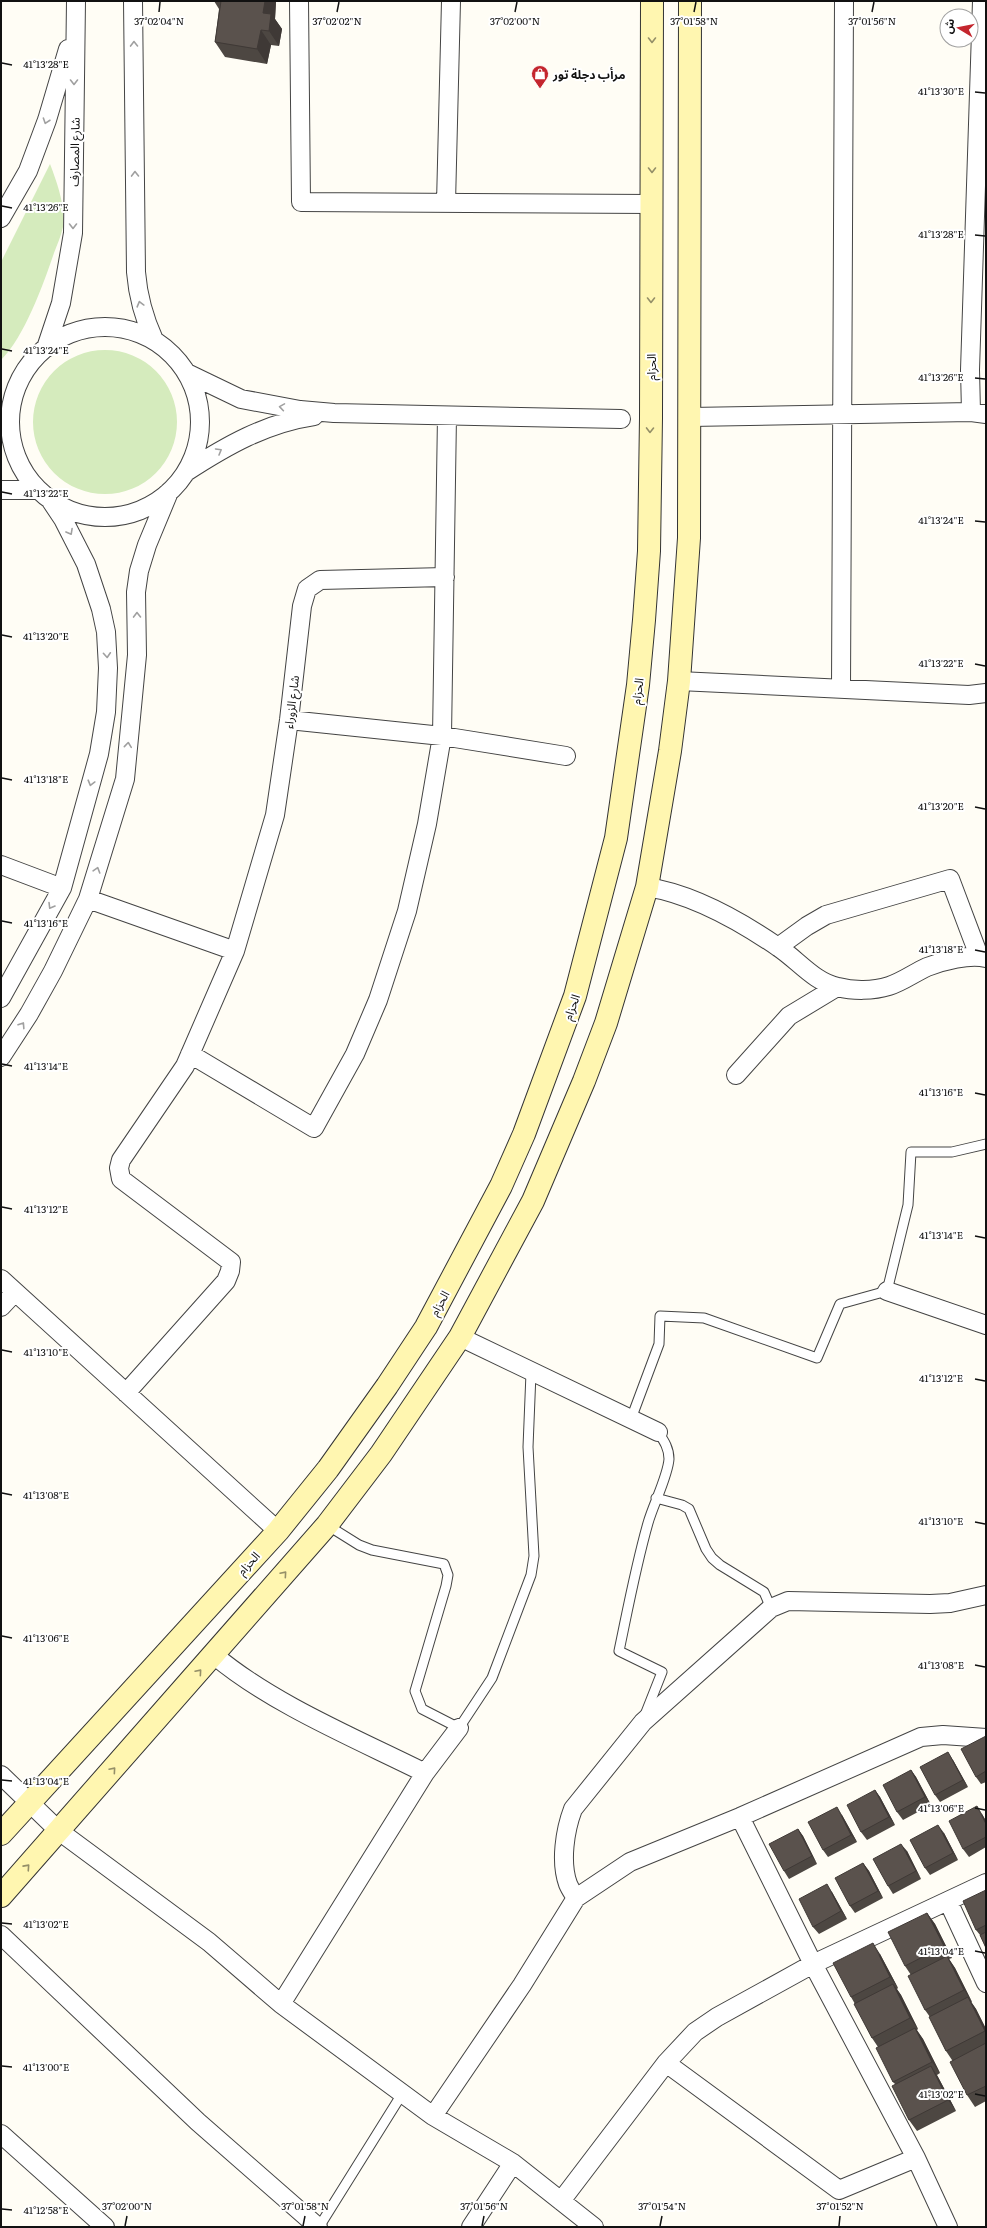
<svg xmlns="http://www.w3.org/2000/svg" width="987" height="2228" viewBox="0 0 987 2228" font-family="Literata,'Noto Sans Arabic',serif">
  <rect width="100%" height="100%" fill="#fffdf5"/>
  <path fill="#d5ebbd" d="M50,164C57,182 66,208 63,227C61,236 57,245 54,253C43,285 25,336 1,360V262Z
    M33 422a72 72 0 1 1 144 0a72 72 0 1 1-144 0Z"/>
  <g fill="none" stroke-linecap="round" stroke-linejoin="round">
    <defs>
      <path id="service" d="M631,1419L659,1344L660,1316L704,1318L817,1358L840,1304L887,1291L908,1205L911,1152H952L986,1144
        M656,1498L682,1505L689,1509L706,1549L712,1558L720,1565L764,1592L771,1608
        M327,1525L359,1545L372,1550L444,1564L448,1575L446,1586L415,1691L422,1709L459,1728L492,1678L531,1575L534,1556L528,1447L531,1373
        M645,1715L662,1672L619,1651C628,1608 636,1565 648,1523C653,1505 668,1476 669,1459C669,1448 664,1441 658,1432
        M319,2227L402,2094"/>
      <path id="minor" d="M133,1L136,272C138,297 144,318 154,340
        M299,1L301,202L652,204
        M446,203L451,1
        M1,218L28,171L47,120L68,49
        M10 422a95 95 0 1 1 190 0a95 95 0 1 1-190 0Z
        M46,348L61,303L73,233L76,1
        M187,373L241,399L300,410L334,413L621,419
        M971,412L970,370L982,1
        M690,417L971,412L986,414
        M186,472C226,446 266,423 314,416
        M1,490H38
        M679,681L969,695L986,693
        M841,689L844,1
        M289,720L442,736L566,756
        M1,865L62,888
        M647,887C692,894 740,921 778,947C798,960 814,982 838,987C853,991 873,991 889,986C902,982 914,973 927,967C943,961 969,954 986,958
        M88,899L235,951
        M778,947L807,926L826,915L950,879L979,956
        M1,998L62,888L99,754L106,712L108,668L106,632L101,609L86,564L63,519L51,501
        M190,1054L314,1128L355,1054L378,1000L407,911L427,824L442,736L447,416
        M1,1057L29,1014L53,971L88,899L125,779L137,655L136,592L139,571L147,545L169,492
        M736,1075L789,1016L837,987
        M1,1279L278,1531
        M887,1291L986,1325
        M1,1307L15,1292
        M460,1337L658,1432
        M126,1393L226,1281L230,1271L231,1262L121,1179L119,1168L121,1160L185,1066L235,951L275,815L289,720L302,606L307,589L320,580L445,577
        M214,1655C272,1704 357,1739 425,1773
        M1,1775L59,1831L209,1942L281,2004L433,2116L513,2163L594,2227
        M740,1817L813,1964L916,2158L948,2227
        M576,1898C573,1893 570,1889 568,1884C560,1862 565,1830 573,1809L643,1722L771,1608L788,1601L930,1604L950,1603L986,1595
        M948,1901L986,1983
        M1,1935L198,2122L318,2227
        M281,2004L425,1773L459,1728
        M666,2063L839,2190L916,2158
        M433,2116L522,1985L576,1898L630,1862L740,1817L921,1737L943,1735L986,1738
        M1,2134L105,2227
        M561,2201L666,2063L695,2032L717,2017L813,1964L986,1883
        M471,2227L513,2163"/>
      <path id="secondary" d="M1,1834L278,1531L328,1469L387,1386L426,1327L501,1186L524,1134L575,996L616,838L638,685L644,620L649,551L651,418L652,1
        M1,1896L327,1525L381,1454L460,1337L533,1201L584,1081L606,1023L647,887L670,751L679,681L689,538L690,1"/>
    </defs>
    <use href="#service" stroke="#444" stroke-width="11"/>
    <use href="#minor" stroke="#444" stroke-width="20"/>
    <use href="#secondary" stroke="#333" stroke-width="24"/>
    <use href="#service" stroke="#fff" stroke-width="9"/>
    <use href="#minor" stroke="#fff" stroke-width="18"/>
    <use href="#secondary" stroke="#fff6b0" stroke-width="22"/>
  </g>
  <path fill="#4d4742" d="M214,1H276L275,19L282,29L279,46L271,45L267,64L225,57L215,42L219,9Z
    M986,1736V1782L981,1784L976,1777Z
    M953,1760L968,1787L940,1802L935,1795Z
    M911,1770L916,1777L931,1805L903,1820L897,1812Z
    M875,1790L880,1797L895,1825L867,1840L861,1832Z
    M982,1814L986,1821V1847L969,1857L963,1849Z
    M842,1815L857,1842L828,1857L823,1850Z
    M798,1829L803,1836L817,1864L789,1879L784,1871Z
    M944,1833L958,1860L930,1875L925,1868Z
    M907,1851L921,1879L893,1894L888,1886Z
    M863,1863L869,1871L883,1898L855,1913L850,1906Z
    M986,1890V1948L980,1935L976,1930Z
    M832,1892L847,1919L819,1934L813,1927Z
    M927,1913L935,1924L952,1958L949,1959L955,1968L972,2002H971L976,2009L986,2029V2101L975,2107L967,2095L952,2060L946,2051L930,2017L925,2010L911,1975L905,1966Z
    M880,1954L898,1988L897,1989L901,1995L918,2029L917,2030L923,2039L940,2073L937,2075L956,2111L917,2131L909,2120L895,2084L893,2082L878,2047L872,2038L855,2004L851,1997Z"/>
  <path fill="#3f3936" d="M265,1H276L275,19L282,29L279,46L269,31L263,13Z
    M261,30L271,45L267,64L257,49Z
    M948,1752L953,1760L968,1787L963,1780Z
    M911,1770L916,1777L931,1805L925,1797Z
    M875,1790L880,1797L895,1825L889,1817Z
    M977,1806L982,1814L986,1821V1824Z
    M837,1807L842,1815L857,1842L851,1835Z
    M938,1825L944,1833L958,1860L953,1853Z
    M798,1829L803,1836L817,1864L812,1856Z
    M901,1844L907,1851L921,1879L916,1871Z
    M863,1863L869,1871L883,1898L878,1891Z
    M827,1884L832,1892L847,1919L841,1911Z
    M927,1913L935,1924L952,1958L944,1946Z
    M873,1943L880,1954L898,1988L890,1977Z
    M947,1956L955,1968L972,2002L964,1990Z
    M893,1984L901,1995L918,2029L910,2018Z
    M968,1997L976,2009L986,2029V2033Z
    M915,2028L923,2039L940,2073L932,2062Z
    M931,2066L938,2077L956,2111L948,2100Z"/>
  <path fill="#5a524d" stroke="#3f3936" d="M221,1H265L263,13L271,14L269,31L261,30L257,49L215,42Z
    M986,1736V1771L976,1777L961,1749Z
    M948,1752L963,1780L935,1795L920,1767Z
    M911,1770L925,1797L897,1812L883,1785Z
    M875,1790L889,1817L861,1832L847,1805Z
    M977,1806L986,1824V1837L963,1849L949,1821Z
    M837,1807L851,1835L823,1850L808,1822Z
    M938,1825L953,1853L925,1868L910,1840Z
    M798,1829L812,1856L784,1871L769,1844Z
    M901,1844L916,1871L888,1886L873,1859Z
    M863,1863L878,1891L850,1906L835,1878Z
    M827,1884L841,1911L813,1927L799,1899Z
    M986,1890V1925L976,1930L963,1901Z
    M927,1913L944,1946L905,1966L888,1932Z
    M986,1932V1948L980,1935Z
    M873,1943L890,1977L851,1997L833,1963Z
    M947,1956L964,1990L925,2010L908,1976Z
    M893,1984L910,2018L872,2038L854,2004Z
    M968,1997L985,2031L946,2051L929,2017Z
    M915,2028L932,2062L893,2082L876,2048Z
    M986,2043V2086L967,2095L950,2062Z
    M931,2066L948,2100L909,2120L892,2086Z"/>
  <defs><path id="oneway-chevron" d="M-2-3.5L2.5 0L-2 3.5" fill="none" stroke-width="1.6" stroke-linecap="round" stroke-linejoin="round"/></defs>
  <g stroke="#948f68">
    <use href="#oneway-chevron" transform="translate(652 40) rotate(90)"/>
    <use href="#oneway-chevron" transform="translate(652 170) rotate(90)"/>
    <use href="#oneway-chevron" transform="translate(651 300) rotate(90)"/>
    <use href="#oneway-chevron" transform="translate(650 430) rotate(91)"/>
    <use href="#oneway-chevron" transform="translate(284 1574) rotate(-49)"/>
    <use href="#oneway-chevron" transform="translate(199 1672) rotate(-49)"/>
    <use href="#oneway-chevron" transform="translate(113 1770) rotate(-49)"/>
    <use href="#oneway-chevron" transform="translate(27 1867) rotate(-48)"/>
  </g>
  <g stroke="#a0a0a0">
    <use href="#oneway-chevron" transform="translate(134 44) rotate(-91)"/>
    <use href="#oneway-chevron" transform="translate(74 82) rotate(90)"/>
    <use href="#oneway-chevron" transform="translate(46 121) rotate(109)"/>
    <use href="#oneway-chevron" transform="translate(135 174) rotate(-91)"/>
    <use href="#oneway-chevron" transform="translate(73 226) rotate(90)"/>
    <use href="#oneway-chevron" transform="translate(140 304) rotate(-105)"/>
    <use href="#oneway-chevron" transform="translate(282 407) rotate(-171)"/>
    <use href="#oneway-chevron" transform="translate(219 451) rotate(-30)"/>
    <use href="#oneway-chevron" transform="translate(70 532) rotate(61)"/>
    <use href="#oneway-chevron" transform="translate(137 615) rotate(-91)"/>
    <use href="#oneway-chevron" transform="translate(107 655) rotate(86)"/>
    <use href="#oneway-chevron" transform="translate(128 745) rotate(-84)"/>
    <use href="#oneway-chevron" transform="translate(91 783) rotate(105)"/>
    <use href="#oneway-chevron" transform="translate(97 870) rotate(-73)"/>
    <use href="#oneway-chevron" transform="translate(51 906) rotate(121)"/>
    <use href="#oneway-chevron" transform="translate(22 1025) rotate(-57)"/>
  </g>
  <path fill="none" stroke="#111" stroke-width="1.5" d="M159,12L160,2M337,12L339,2M515,12L517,2M694,12L696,2M872,12L874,2M2,63L12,65M975,92L985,93M2,206L12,208M975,235L985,236M2,349L12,351M975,378L985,379M2,492L12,494M975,521L985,522M2,635L12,637M975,664L985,666M2,778L12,780M975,807L985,809M2,921L12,923M975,950L985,952M2,1064L12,1066M975,1093L985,1095M2,1207L12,1209M975,1236L985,1238M2,1350L12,1352M975,1379L985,1381M2,1493L12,1495M975,1522L985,1524M2,1636L12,1638M975,1665L985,1667M2,1780L12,1781M975,1808L985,1810M2,1923L12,1924M975,1951L985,1953M2,2066L12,2067M975,2094L985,2096M2,2209L12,2210M125,2226L127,2216M303,2226L305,2216M482,2226L484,2216M660,2226L662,2216M839,2226L840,2216"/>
  <defs>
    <symbol id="shop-pin" viewBox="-11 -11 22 30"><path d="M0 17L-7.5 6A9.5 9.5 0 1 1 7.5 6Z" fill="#c4262e" stroke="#fff"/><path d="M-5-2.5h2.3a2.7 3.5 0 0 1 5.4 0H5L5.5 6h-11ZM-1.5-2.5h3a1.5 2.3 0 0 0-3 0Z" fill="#fff"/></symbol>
  </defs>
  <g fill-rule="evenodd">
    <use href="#shop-pin" x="530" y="64" width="20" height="27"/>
  </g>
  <g text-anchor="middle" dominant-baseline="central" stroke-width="4" stroke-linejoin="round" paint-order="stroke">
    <g font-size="12" font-weight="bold" fill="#111" stroke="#fff" text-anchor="start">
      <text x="553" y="74">مرأب دجلة تور</text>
    </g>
    <g font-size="12" fill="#111" stroke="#fff">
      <text transform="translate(74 152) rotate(-89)">شارع المصارف</text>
      <text transform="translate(651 367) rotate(-90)">الحزام</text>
      <text transform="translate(637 691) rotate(-83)">الحزام</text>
      <text transform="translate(291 702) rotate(-83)">شارع الزوراء</text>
      <text transform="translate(571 1007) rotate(-71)">الحزام</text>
      <text transform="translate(439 1303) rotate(-61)">الحزام</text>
      <text transform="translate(248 1563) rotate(-48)">الحزام</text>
    </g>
  </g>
  <g font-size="10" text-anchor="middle" fill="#111" stroke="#fff" stroke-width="4" stroke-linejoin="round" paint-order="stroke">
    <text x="159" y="25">37°02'04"N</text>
    <text x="515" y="25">37°02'00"N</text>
    <text x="694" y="25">37°01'58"N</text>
    <text x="872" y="25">37°01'56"N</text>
    <text x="337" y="25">37°02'02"N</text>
    <text x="46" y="68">41°13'28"E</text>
    <text x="941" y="95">41°13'30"E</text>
    <text x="46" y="211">41°13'26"E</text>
    <text x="941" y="238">41°13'28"E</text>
    <text x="46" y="354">41°13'24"E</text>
    <text x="941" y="381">41°13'26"E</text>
    <text x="46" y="497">41°13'22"E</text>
    <text x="941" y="524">41°13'24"E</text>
    <text x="46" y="640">41°13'20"E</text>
    <text x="941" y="667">41°13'22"E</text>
    <text x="46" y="783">41°13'18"E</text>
    <text x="941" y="810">41°13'20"E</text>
    <text x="46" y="927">41°13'16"E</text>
    <text x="941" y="953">41°13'18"E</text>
    <text x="46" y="1070">41°13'14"E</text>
    <text x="941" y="1096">41°13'16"E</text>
    <text x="46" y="1213">41°13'12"E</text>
    <text x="941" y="1239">41°13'14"E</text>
    <text x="46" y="1356">41°13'10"E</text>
    <text x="941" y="1382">41°13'12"E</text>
    <text x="46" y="1499">41°13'08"E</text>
    <text x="941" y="1525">41°13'10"E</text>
    <text x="46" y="1642">41°13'06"E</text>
    <text x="941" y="1669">41°13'08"E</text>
    <text x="46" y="1785">41°13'04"E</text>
    <text x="941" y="1812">41°13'06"E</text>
    <text x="46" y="1928">41°13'02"E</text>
    <text x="941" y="1955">41°13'04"E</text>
    <text x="46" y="2071">41°13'00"E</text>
    <text x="941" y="2098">41°13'02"E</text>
    <text x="127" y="2210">37°02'00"N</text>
    <text x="305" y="2210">37°01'58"N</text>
    <text x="484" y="2210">37°01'56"N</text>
    <text x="662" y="2210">37°01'54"N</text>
    <text x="840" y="2210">37°01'52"N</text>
    <text x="46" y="2214">41°12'58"E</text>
  </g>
  <rect width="987" height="2228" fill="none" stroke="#111111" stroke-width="4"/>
  <g transform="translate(959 28) rotate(280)"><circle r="19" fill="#ffffff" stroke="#a0a0a0"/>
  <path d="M0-3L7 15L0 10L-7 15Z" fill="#c4262e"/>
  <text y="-6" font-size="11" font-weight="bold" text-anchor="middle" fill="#111111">ش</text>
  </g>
</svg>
